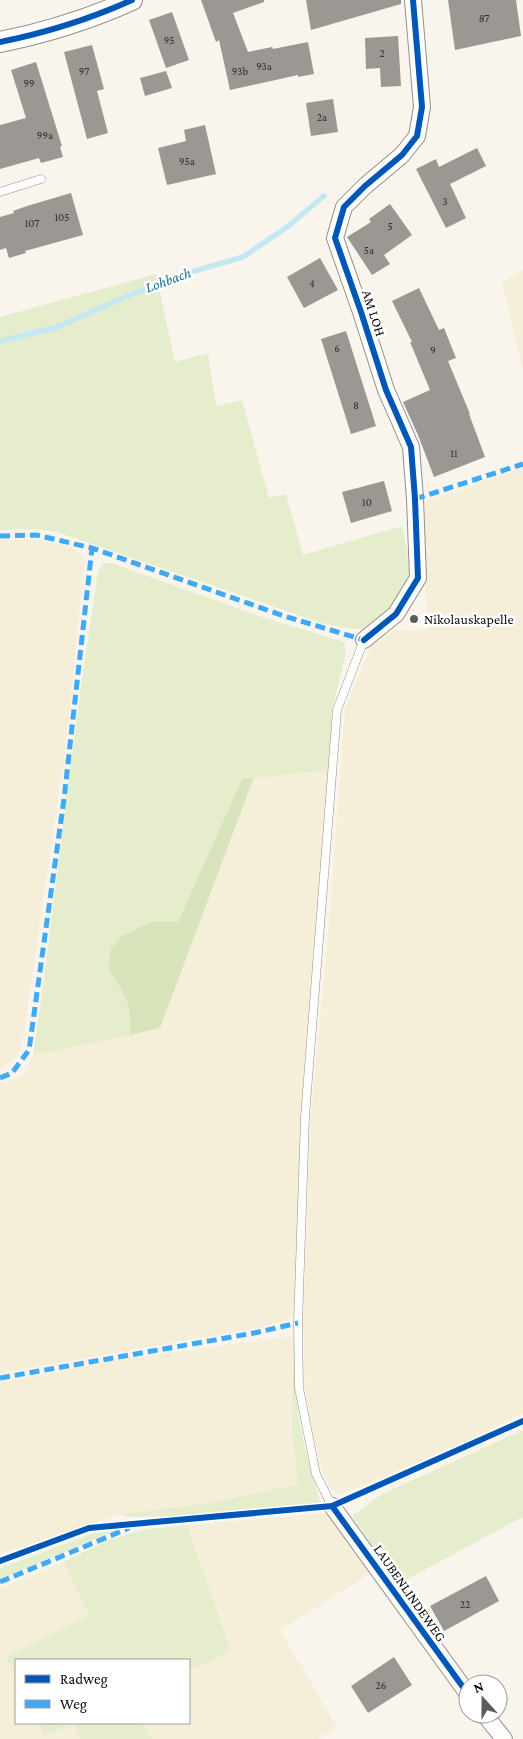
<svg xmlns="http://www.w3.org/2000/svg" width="523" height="1739" viewBox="0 0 523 1739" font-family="'Crimson Pro',serif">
  <rect width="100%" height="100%" fill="#f9f5ec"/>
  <path fill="#f5eed9" d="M523,270V371L502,282Z
    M523,468V1413L444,1452L338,1495L330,1487L324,1475L313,1433L305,1388L303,1321L311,1114L329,924L345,708L372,645L394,630H427L423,519L426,502Z
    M34,539L71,547L83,556L84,565L65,752L22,1044L16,1057L0,1069V540Z
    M329,770L304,1064L294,1314L287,1320L257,1328L0,1373V1084L22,1076L33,1055L159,1028L254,777Z
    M292,1336L295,1343L293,1342L292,1430L298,1484L210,1503L121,1514L0,1554V1383L124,1359Z
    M328,1513L373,1572L280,1630L337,1727L318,1739H152L143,1723H189V1671L231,1650L187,1525Z
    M63,1562L89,1615L6,1657L16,1677V1723H38L45,1736L73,1724L80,1739H0V1589Z"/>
  <path fill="#e5edcd" d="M156,274L175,362L208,353L216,406L242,400L269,498L286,494L303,555L402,526C413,580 415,591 372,629H352L321,623L57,532L35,529L0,530V317Z
    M103,563H111L262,617L344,642L346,653L332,711L329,770L242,779L178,922H150L108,970C126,993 132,1005 130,1035L33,1055C49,953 59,850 73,747C80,688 90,630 98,571Z
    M293,1342L295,1343C295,1359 294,1376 296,1393C299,1430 309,1468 321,1503L179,1516L127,1517L121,1514L210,1503L298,1484L292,1430Z
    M523,1430V1517L400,1583L386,1566L352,1516L382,1494Z
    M187,1525L231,1651L189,1671V1660H16V1677L6,1657L89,1615L63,1562L109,1540L140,1530Z
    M114,1531L0,1579V1568L94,1533Z
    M38,1723H143L152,1739H80L73,1724L44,1736Z"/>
  <path fill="#d7e4bb" d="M254,777L160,1028L130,1035C132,1005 126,994 108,970L111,949L122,936L150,922H178L242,779Z"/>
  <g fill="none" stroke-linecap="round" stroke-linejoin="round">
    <path stroke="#c4e8f2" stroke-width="5.5" d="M0,341L57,327L167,279L243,257L287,227L324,196"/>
  </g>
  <path fill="#9b9893" d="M201,0H264V2L233,13L248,52L272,47L273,49L308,42L314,74L298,77V75L230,90L219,40L216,42Z
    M306,0H401V4L311,30Z
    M448,0H516L521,36L455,50Z
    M172,12L189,60L166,68L149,20Z
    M398,36L401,86L381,87L380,68L366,69L365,38Z
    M92,45L104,89L97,91L108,133L87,139L64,52Z
    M36,62L62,146L60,147L63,157L41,163L39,158L0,169V125L26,118L11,70Z
    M166,71L172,88L145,96L140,78Z
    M333,99L338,132L311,136L306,103Z
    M205,125L216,174L167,185L158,148L186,141L184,130Z
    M477,148L486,166L450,184L466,218L446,228L416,169L436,159L439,167Z
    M71,193L83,235L25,251L26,253L9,258L6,248L0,250V217L14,213L13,211L27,206Z
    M390,204L412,235L384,255L390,264L372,275L347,237L371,222L369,219Z
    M320,258L338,290L304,308L287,277Z
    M419,288L439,330L444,328L456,358L448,361L470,414H469L485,457L434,477L418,435L403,402L430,390L410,342H412L392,301Z
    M346,331L376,426L351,434L321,339Z
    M384,481L392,511L351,523L342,492Z
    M486,1576L499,1601L444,1631L430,1606Z
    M394,1657L412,1685L368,1713L351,1686Z"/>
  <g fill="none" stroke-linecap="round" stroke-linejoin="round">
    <defs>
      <path id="service" d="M0,192L41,179
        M332,1506L316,1474L299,1388L298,1323L305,1117L337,710L364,640"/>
      <path id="minor" d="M364,640L396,614L418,578L415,499L411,447L386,390L361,312L335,238L344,207L365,186L402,155L417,136L422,107L413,0
        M332,1506L468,1694
        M484,1714L504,1739"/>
      <path id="tertiary" d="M0,42C45,33 90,19 132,0"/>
    </defs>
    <use href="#service" stroke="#92908c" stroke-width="9"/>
    <use href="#minor" stroke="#92908c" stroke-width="18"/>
    <use href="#tertiary" stroke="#92908c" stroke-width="22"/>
    <use href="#service" stroke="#fefefc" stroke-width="8"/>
    <use href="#minor" stroke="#fefefc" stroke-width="16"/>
    <use href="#tertiary" stroke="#fefefc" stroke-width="20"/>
    <path stroke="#3fa9f5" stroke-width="5" stroke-dasharray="10 5" stroke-linecap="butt" d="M415,499L523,464
      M0,536L36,535L92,548L284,616L364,640
      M0,1078L12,1073L29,1050L64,799L92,548
      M0,1378L254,1333L298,1323
      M0,1582L129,1528"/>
    <defs>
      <path id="cycleway" d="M0,42C45,33 90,19 132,0
        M364,640L396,614L418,578L415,499L411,447L386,390L361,312L335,238L344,207L365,186L402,155L417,136L422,107L413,0
        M332,1506L468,1694
        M0,1561L89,1528L332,1506L523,1421"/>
    </defs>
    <use href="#cycleway" stroke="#fff" stroke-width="9"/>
    <use href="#cycleway" stroke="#0057b8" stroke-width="6"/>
  </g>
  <circle fill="#5e5c59" stroke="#fff" stroke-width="2" cx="414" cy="619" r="5"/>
  <g text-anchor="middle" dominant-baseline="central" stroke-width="5" stroke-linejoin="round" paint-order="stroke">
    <g font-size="11" fill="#2e2e2c">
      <text x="484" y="18">87</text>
      <text x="169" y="40">95</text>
      <text x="382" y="53">2</text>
      <text x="264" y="66">93a</text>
      <text x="84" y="71">97</text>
      <text x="240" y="71">93b</text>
      <text x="29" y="83">99</text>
      <text x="322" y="117">2a</text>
      <text x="45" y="135">99a</text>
      <text x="187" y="161">95a</text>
      <text x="445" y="201">3</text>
      <text x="62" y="217">105</text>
      <text x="32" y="223">107</text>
      <text x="390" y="226">5</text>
      <text x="369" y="250">5a</text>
      <text x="312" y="283">4</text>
      <text x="337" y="348">6</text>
      <text x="433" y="350">9</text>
      <text x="356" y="405">8</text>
      <text x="454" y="453">11</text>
      <text x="367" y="502">10</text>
      <text x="465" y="1604">22</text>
      <text x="381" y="1685">26</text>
    </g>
    <g font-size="14" fill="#0a0a0a" stroke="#fff">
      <text transform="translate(374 313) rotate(72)">AM LOH</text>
      <text transform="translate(410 1593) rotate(55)">LAUBENLINDEWEG</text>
    </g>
    <g font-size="14" fill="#0a0a0a" stroke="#fff" text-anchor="start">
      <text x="424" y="619">Nikolauskapelle</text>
    </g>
    <g font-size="15" font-style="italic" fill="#187196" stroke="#fff">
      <text transform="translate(168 280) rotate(-20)">Lohbach</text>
    </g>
  </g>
  <rect x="15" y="1659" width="175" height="65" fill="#ffffff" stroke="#9d9d9d"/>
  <rect x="25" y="1675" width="25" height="8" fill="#0057b8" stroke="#9d9d9d"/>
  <text x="60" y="1684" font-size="15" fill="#0a0a0a">Radweg</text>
  <rect x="25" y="1700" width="25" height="8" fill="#3fa9f5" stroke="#9d9d9d"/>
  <text x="60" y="1709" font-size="15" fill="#0a0a0a">Weg</text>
  <g transform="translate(483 1699) rotate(339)"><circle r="24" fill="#ffffff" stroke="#9d9d9d"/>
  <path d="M0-4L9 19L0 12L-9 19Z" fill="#5e5c59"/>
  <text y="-8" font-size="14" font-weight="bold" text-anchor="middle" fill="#0a0a0a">N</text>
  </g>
</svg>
